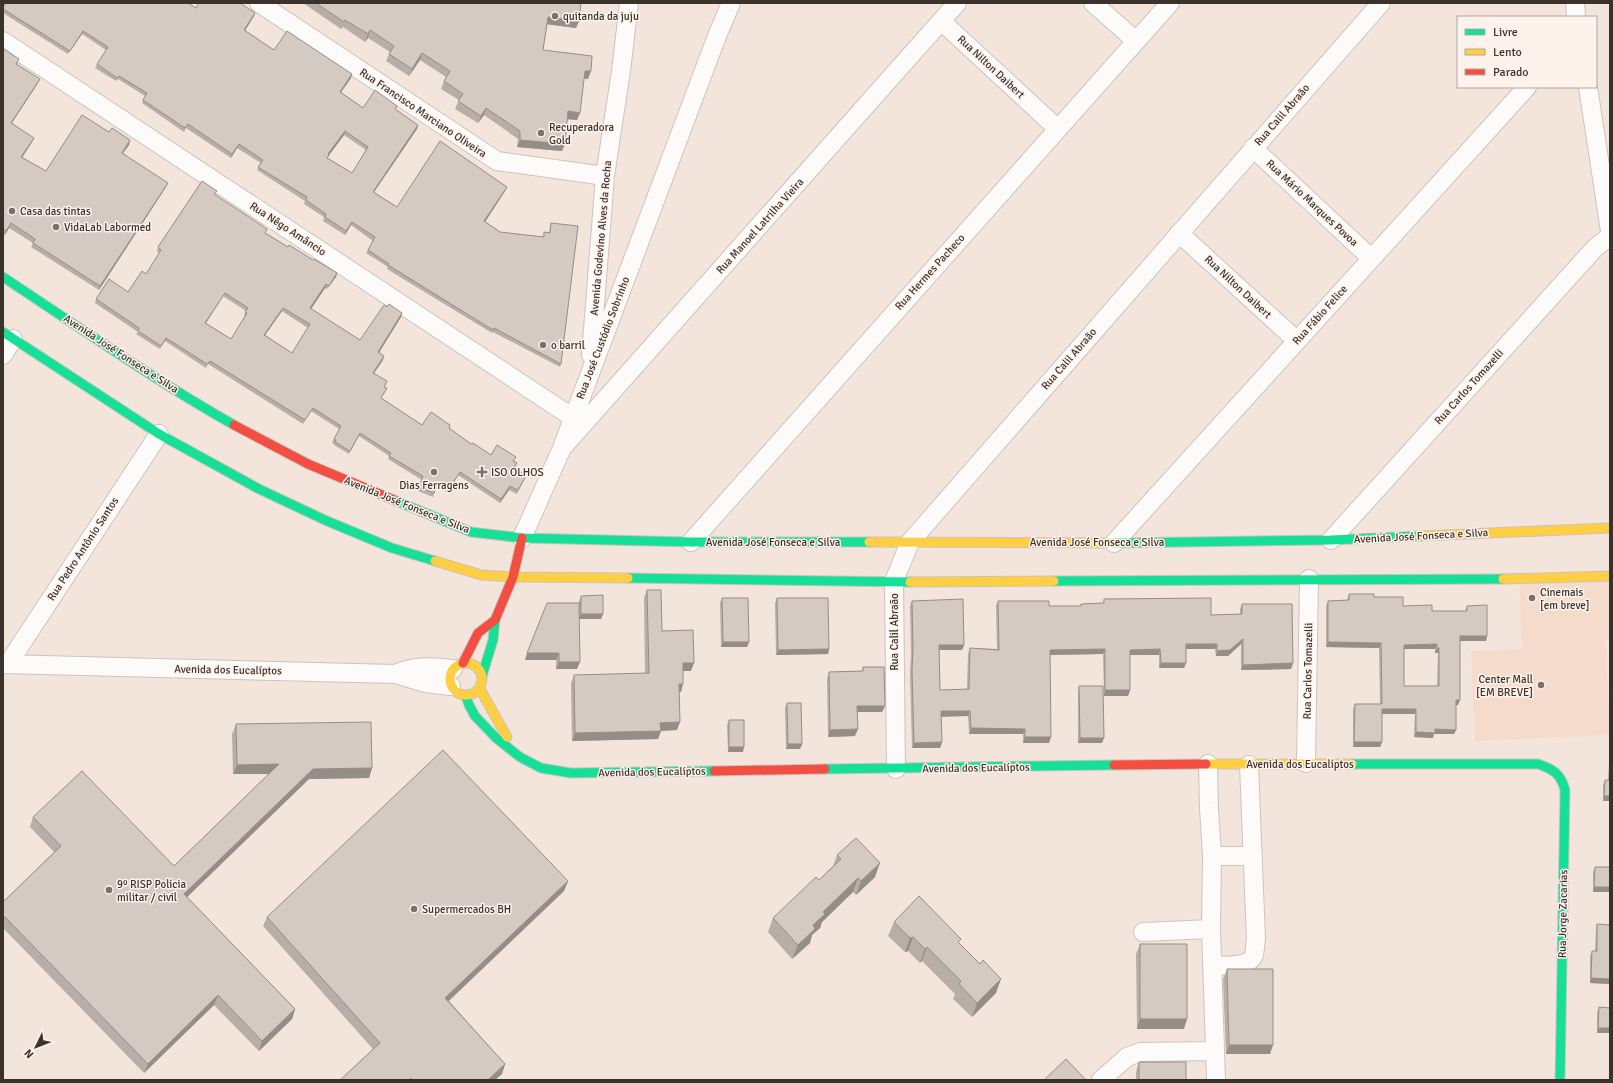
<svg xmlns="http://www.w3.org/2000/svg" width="1613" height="1083" viewBox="0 0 1613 1083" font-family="Signika,sans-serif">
  <rect width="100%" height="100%" fill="#f3e5dc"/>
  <path fill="#f4dbcc" d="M1610,576V639L1606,640L1610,735L1475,741L1471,651L1522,649L1519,579Z"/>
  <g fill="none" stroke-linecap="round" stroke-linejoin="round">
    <defs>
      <path id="street" d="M259,3L497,161L605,176
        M1093,3L1136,41
        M1575,3L1576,17
        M941,21L1058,129
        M3,41L572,417
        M1588,87L1610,231
        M1253,148L1371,258
        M1179,233L1297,341
        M3,355L13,339
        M591,355L605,176L621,71L629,3
        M562,448L957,3
        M522,538L562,448L717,36L731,3
        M1331,540L1595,248L1610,236
        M691,542L1170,3
        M1114,543L1527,87
        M3,664L395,674L425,683L451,686
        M8,664L159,434
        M395,674C416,665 431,667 453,669
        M1306,763L1309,579
        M1208,764L1209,808L1212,856L1211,929L1216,1080
        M896,769L894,581L910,542L1381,3
        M1212,856H1253
        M1143,932L1211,929
        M1213,965C1225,965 1248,969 1254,955C1255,950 1255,944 1256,939L1249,765
        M1101,1080L1127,1057L1140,1052L1214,1051"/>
      <path id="fast" d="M3,277C79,327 154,380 234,425
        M3,332L159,434L259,489L327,521L392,548L435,561
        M394,500L471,532L522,538L691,542H869
        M1117,543L1331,540L1420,536
        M628,578L910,582
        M1054,581L1503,579
        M482,676L493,640L495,620
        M466,696L469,705L475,716L496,738L520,757L541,768L571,773L714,771
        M1352,764H1538C1553,769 1561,774 1565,790L1560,1080
        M825,769L1114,765"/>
      <path id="slow" d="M1420,536L1610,528
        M869,542L1117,543
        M435,561L481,575L513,577L628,578
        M1503,579L1610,576
        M910,582L1054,581
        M450 679a16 16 0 1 1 32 0a16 16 0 1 1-32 0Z
        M480,689L507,737
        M1206,764H1352"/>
      <path id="jam" d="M234,425L308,464L394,500
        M463,663L478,633L495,620L513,577L522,538
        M1114,765L1206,764
        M714,771L825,769"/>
    </defs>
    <use href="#street" stroke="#cec3bc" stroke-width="20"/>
    <use href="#fast" stroke="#cec3bc" stroke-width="11"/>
    <use href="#slow" stroke="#cec3bc" stroke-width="11"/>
    <use href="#jam" stroke="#cec3bc" stroke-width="11"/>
    <use href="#street" stroke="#fdfbfa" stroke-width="18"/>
    <use href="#fast" stroke="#16e098" stroke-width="9"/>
    <use href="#slow" stroke="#ffcf43" stroke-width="9"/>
    <use href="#jam" stroke="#f24e42" stroke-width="9"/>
  </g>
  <path fill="#b7aea7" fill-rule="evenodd" d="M3,3H188L196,8L255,13L254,16L245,30L274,50L351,78L341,92L363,108L396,110L418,125L417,129L374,192L397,207L507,187L505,191L485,222L500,232L543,237L544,232L549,233L550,227L551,223L561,364L560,367L493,332L492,333L387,269L388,267L366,253L368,250L373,241L351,225L345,235L323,221L324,217L304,204L305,201L257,170L261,163L237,148L231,158L186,128L184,132L142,103L145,96L118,79L116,81L95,68L97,64L106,50L82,34L68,54L3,13V7L4,5L3,4ZM344,135L366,150L352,173L328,158L329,155Z
    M303,3H581L579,21L576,28L547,24L543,50L588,79L584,78L577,120L567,119L565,144L562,151L517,147L518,139L484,115L478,123L455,109L459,100L441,89L444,81L446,77L420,60L409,76L386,61L390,52L368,38L365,42L343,27L341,29Z
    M3,48L18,63L17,65L38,83L12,123L34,138L32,142L22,157L46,171L129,145L123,153L166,187L99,290L31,247L33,243L9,228L5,235L3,234Z
    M215,195L266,233L288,247L313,260L337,273L336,277L327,289L325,288L311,309L360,340L387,307L402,313L401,317L379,352L383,360L374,373L386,384L384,387L387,388L385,392L381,398L422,425H450L449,428L471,444L491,455L515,461H514L517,463L515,468L526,476L517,494L509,490L500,503L458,475L448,493L437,486L433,497L418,491L422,480L388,459L389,456L359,436L349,454L334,445V444L332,442L334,439L339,429L311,411L303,424L208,364L206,368L165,341L160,349L136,334L138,332L95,303L96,299L128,292L146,274L159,253L157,251L158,247ZM223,296L246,311L244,315L245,316L231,339L206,323ZM282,311L308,328L292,353L265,335Z
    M647,590L662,631L691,671H683L681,692H679L677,730L661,731L658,739L572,741L571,683L574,675L645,674L644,598Z
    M1349,594L1374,597L1403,606L1432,611H1465L1467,606L1487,636L1486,641H1460L1458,705H1456V730L1454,734H1434L1433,738L1414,737L1415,714H1382V742L1380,747H1353V709L1355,704H1380L1379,648L1326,647V606L1328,601L1347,600ZM1404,649H1435V653H1438L1437,686H1404Z
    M581,596L603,614L601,619H579L577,669H556V660H525L579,606V601Z
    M722,598L749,642L747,647H721L720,603Z
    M777,598L829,649L828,654L776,655L775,603Z
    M1104,599L1211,615L1240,614V609L1242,604L1293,663L1291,669L1241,670V644L1228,656H1216L1215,649H1186V663L1184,668H1159V655H1130V690L1128,696H1104L1103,654L1050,655L1049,743H1023V734H969L968,716H941L942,742L940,748H912L910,675L911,653L910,606L912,601L964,645L962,650H939L940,690L967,689L968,654L970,648L997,649L996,606L998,601L1049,606H1080L1081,604L1103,603Z
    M863,667L885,706L882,712H857L855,736L828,737L827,679L829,672L862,671Z
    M1079,686L1102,743H1078V691Z
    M787,703L802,744L800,749H786L785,708Z
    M729,720L743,752H728L727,725Z
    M236,724L372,768L369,778L309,779L187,897L295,1009L292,1019L259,1051L214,1005L144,1073L3,928V902L54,852L30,827L33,817L174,866L269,774H233L232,734Z
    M1610,747V801H1603V785L1605,780H1608Z
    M837,855L875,877L856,895L853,892L822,922L820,928L812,935L810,943L792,959L768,932L773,918L819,880L833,866Z
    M1595,867H1610L1593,892V872Z
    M568,881L564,891L449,1001L505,1064L502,1074L495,1080H340L373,1049L263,926L267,917Z
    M894,922L960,944L996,993L972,1017L953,999L955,994L922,961L920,963L908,951L905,952L888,936Z
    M1597,924L1610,925V984L1590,983V956L1592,951H1595L1596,929Z
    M1140,944L1184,1029H1137L1136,954Z
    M1227,969L1270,1054H1226L1223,979Z
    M1599,1007L1610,1008V1033H1597V1012Z
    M1139,1062L1186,1080H1136V1072Z"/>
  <path fill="#958d88" d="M255,13L254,16L243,34L244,30Z
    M548,17L579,21L576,28L545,24Z
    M370,30L368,38L365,42L368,34Z
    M83,31L82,34L68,54L70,51Z
    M422,53L420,60L409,76L412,69Z
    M585,71H591L588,79L582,78Z
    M352,74L351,78L339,95L340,92Z
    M40,79L38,83L9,127L11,123Z
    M486,108L484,115L478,123L481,116Z
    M568,111L580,113L577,120L565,119Z
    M418,125L417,129L372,195L373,192Z
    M345,131L344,135L327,158L328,154Z
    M34,138L32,142L20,161L21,157Z
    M130,140L129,145L120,157L122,153Z
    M520,140L565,144L562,151L517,147Z
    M239,144L237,148L231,158L232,154Z
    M168,183L166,187L99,290L100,286Z
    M507,187L505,191L483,225L484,221Z
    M352,222L351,225L345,235L346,231Z
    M11,223L9,228L5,235L6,231Z
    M337,273L336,277L327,289L329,286Z
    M326,284L325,288L309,312L310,308Z
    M225,293L223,296L204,326L205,323Z
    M283,308L282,311L263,338L264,335Z
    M402,313L401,317L377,356L378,352Z
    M384,356L383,360L372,376L373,373Z
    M460,472L458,475L448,493L449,489Z
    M510,486L509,490L500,503L501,499Z
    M581,614H603L601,619H579Z
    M1460,636H1487L1486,641H1459Z
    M1243,639L1241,644L1228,656H1216L1217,651Z
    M723,642H749L747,647H721Z
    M1328,642L1381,643L1379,648L1326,647Z
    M1186,644H1217L1215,649H1184Z
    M1437,644L1435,649H1402L1404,645Z
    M939,645H964L962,650H937Z
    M1437,648H1439L1438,653H1435Z
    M829,649L828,654L776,655L778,650Z
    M1105,649L1103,654L1048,655L1050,650Z
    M1160,649L1159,655H1128L1130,650Z
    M527,653H559L556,660H525Z
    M559,662H580L577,669H556Z
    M683,663H694L691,671H680Z
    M1161,663H1186L1184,668H1159Z
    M1293,663L1291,669L1241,670L1243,665Z
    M679,684H683L681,692H676Z
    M1105,690H1130L1128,696H1104Z
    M1456,700H1460L1458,705H1454Z
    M857,706H885L882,712H855Z
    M1382,709H1416L1415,714H1380Z
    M941,711H970L968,716L939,717Z
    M680,722L677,730L657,731L660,723Z
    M971,728L1025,729L1023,734H969Z
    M858,729L855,736L828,737L830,730Z
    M1435,729L1456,730L1454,734H1434L1433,738L1414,737L1416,732Z
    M661,731L658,739L572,741L575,733Z
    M1025,737H1051L1049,743H1023Z
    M1080,738H1104L1102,743H1078Z
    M942,742L940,748H912L914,743Z
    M1354,742H1382L1380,747H1353Z
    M788,744H802L800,749H786Z
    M729,747H744L743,752H728Z
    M279,764L276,774H233L237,765Z
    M372,768L369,778L309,779L180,904L184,894L313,769Z
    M1604,796H1610V801H1603Z
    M880,863L875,877L856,895L861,881Z
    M858,878L853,892L822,922L820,928L812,935L810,943L792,959L798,945L813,925L823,912Z
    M568,881L564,891L442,1007L445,998Z
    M1594,887H1610V892H1593Z
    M913,937L908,951L905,952L910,938Z
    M927,947L922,961L920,963L925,949Z
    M1591,978L1610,979V984L1590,983Z
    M1001,979L996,993L972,1017L977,1003Z
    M218,995L214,1005L144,1073L148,1064Z
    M295,1009L292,1019L259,1051L262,1041Z
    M1140,1019H1187L1184,1029H1137Z
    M1598,1028H1610V1033H1597Z
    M1229,1045H1273L1270,1054H1226Z
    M505,1064L502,1074L495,1080H488Z"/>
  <path fill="#d5cac2" stroke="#958d88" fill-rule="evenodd" d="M6,3H188L196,8L199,3H240L255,13L244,30L274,50L287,31L352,74L340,92L363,108L375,90L397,106L395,109L418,125L373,192L397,207L440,141L507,187L484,221L500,232L544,237V232L550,233L551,223L578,226L561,364L494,328L493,330L388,265L389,264L368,250L375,237L352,222L346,231L325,217L326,214L306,200L307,197L258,167L263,160L239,144L232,154L188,124L185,128L143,100L147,93L119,76L117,78L97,64L108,47L83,31L70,51L3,9V7ZM345,131L368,147L352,173L327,158L329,155L328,154Z
    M316,3H581L579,21L548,17L543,50L592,56L591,71H585L580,113L568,111L565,144L520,140V131L486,108L481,116L458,101L463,94L444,81L450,71L422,53L412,69L389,54L394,46L370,30L368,34L345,20L344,22Z
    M3,48L19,59L16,64L40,79L11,123L34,138L21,157L46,171L82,115L109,132L112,128L130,140L122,153L168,183L100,286L33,243L35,239L11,223L6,231L3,229Z
    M202,181L217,191L214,194L267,229L265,233L288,247L289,245L313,260L314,259L337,273L329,286L326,284L310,308L360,340L384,305L387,307L389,304L402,313L378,352L384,356L373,373L387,381L384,387L387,388L381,398L422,425L431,412L450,425L449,428L471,444L473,443L491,455L497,445L516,457L513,461L517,463L514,467L526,476L518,490L510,486L501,499L460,472L449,489L438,483L434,493L419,487L423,476L389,456L391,453L360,433L350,451L335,442L336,440L334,439L341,426L313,408L305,420L210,361L207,364L166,338L161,346L138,331L139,328L96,299L109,279L128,292L142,271L146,274L161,250L158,247ZM225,293L248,308L245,312L247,313L231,339L205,323ZM283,308L310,324L292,353L264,335Z
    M647,590H661L662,631L693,630L694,663H683V684H679L680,722L660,723L661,731L575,733L574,675L649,673Z
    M1349,594H1374V597H1403V606L1432,605V611H1467V606L1487,605V636H1460V700H1456V730L1435,729V733L1416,732V709H1382V742H1354L1355,704H1382L1381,643L1328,642V601L1349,600ZM1437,644V648H1439V686H1404V645Z
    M603,595V614H581V596Z
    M722,598H748L749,642H723Z
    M777,598H828L829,649L778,650Z
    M1211,598V615L1242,614V604H1292L1293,663L1243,665V639L1230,650L1217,651V644H1186V663H1161L1160,649L1130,650V690H1105V649L1050,650L1051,737H1025V729L971,728L970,711H941L942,742L914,743L912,670L913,648L912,601L963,599L964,645H939L940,690L969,689L970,648L999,650L998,601H1049V606H1081V604L1104,603V599Z
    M547,603H579L580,662H559V653H527Z
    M863,667H884L885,706H857L858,729L830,730L829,672L863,671Z
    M1079,686H1103L1104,738H1080Z
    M787,703H801L802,744H788Z
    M729,720H744V747H729Z
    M371,722L372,768L313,769L184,894L295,1009L262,1041L218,995L148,1064L3,915V902L61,846L33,817L82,771L174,866L279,764L237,765L236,724Z
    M443,750L568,881L445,998L505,1064L488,1080H412L411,1078L409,1080H340L380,1043L267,917Z
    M1610,773V796H1604L1605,780H1610Z
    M856,838L880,863L861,881L858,878L823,912L825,914L813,925L815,929L798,945L773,918L816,877L819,880L841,859L837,855Z
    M1595,867H1610V887H1594Z
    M919,896L961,939L958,942L980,964L983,960L1001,979L977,1003L959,984L961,981L927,947L925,949L913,937L910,938L894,922Z
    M1597,924L1610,925V979L1591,978L1592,951H1597Z
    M1140,944H1187V1019H1140Z
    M1227,969H1273V1045H1229Z
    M1599,1007L1610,1008V1028H1598Z
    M1066,1059L1086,1080H1044Z
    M1139,1062H1186V1080H1139Z"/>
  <g fill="#7c716a" stroke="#fef3ec" stroke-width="1.5">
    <circle cx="555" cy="16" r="4"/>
    <circle cx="541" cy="133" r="4"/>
    <circle cx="12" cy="211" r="4"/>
    <circle cx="56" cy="227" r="4"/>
    <circle cx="543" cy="345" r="4"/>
    <circle cx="434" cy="472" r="4"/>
    <path d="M480 466h4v4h4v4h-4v4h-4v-4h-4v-4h4z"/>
    <circle cx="1532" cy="598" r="4"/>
    <circle cx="1541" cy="685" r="4"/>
    <circle cx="109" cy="890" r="4"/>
    <circle cx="414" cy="909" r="4"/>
  </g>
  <g text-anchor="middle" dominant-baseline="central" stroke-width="3" stroke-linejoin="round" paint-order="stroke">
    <g font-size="11" fill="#3c322c" stroke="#fef3ec" text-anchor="start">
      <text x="563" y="16">quitanda da juju</text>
      <text x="549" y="127">Recuperadora<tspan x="549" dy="13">Gold</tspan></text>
      <text x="20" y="211">Casa das tintas</text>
      <text x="64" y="227">VidaLab Labormed</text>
      <text x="551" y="345">o barril</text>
      <text x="491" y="472">ISO OLHOS</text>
      <text x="434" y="485" text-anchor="middle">Dias Ferragens</text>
      <text x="1540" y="592">Cinemais<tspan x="1540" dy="13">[em breve]</tspan></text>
      <text x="1533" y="679" text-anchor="end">Center Mall<tspan x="1533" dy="13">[EM BREVE]</tspan></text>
      <text x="117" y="884">9º RISP Polícia<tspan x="117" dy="13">militar / civil</tspan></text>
      <text x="422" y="909">Supermercados BH</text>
    </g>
    <g font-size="11" fill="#3c322c" stroke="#fef3ec">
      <text transform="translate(991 67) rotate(43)">Rua Nilton Daibert</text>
      <text transform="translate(423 113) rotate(34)">Rua Francisco Marciano Oliveira</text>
      <text transform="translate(1282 115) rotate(-49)">Rua Calil Abraão</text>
      <text transform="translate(1312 203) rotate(43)">Rua Mário Marques Povoa</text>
      <text transform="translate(760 226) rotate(-48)">Rua Manoel Latrilha Vieira</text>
      <text transform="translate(288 229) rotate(33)">Rua Nêgo Amâncio</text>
      <text transform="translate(601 238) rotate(-85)">Avenida Godevino Alves da Rocha</text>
      <text transform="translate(930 272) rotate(-48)">Rua Hermes Pacheco</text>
      <text transform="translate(1238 287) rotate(43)">Rua Nilton Daibert</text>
      <text transform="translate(1320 315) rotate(-48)">Rua Fábio Felice</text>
      <text transform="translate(603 338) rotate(-69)">Rua José Custódio Sobrinho</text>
      <text transform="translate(121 354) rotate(33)">Avenida José Fonseca e Silva</text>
      <text transform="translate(1069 359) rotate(-49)">Rua Calil Abraão</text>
      <text transform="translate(1469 387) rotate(-48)">Rua Carlos Tomazelli</text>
      <text transform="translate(407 505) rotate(22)">Avenida José Fonseca e Silva</text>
      <text transform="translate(1421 536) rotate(-3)">Avenida José Fonseca e Silva</text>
      <text x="773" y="542">Avenida José Fonseca e Silva</text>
      <text x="1097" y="542">Avenida José Fonseca e Silva</text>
      <text transform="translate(83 549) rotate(-57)">Rua Pedro Antônio Santos</text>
      <text transform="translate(894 632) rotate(-90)">Rua Calil Abraão</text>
      <text transform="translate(228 670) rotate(1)">Avenida dos Eucalíptos</text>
      <text transform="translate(1308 671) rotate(-89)">Rua Carlos Tomazelli</text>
      <text x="1300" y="764">Avenida dos Eucalíptos</text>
      <text transform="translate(976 768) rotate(-1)">Avenida dos Eucalíptos</text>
      <text transform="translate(652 772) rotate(-1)">Avenida dos Eucalíptos</text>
      <text transform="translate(1563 914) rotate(-89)">Rua Jorge Zacarias</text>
    </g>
  </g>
  <rect width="1613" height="1083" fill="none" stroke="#3c322c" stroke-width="8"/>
  <rect x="1457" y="16" width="140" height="72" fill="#fef3ec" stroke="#b0a69f"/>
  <rect x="1465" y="29" width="20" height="6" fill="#16e098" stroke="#b0a69f"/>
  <text x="1493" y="36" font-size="12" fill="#3c322c">Livre</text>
  <rect x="1465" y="49" width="20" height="6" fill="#ffcf43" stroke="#b0a69f"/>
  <text x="1493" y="56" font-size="12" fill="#3c322c">Lento</text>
  <rect x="1465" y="69" width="20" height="6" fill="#f24e42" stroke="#b0a69f"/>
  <text x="1493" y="76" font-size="12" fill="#3c322c">Parado</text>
  <g transform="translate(36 1047) rotate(227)" stroke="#fef3ec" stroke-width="3" paint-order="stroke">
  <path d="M0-3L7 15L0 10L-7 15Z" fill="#3c322c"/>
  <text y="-6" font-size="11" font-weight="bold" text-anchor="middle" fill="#3c322c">N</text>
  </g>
</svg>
